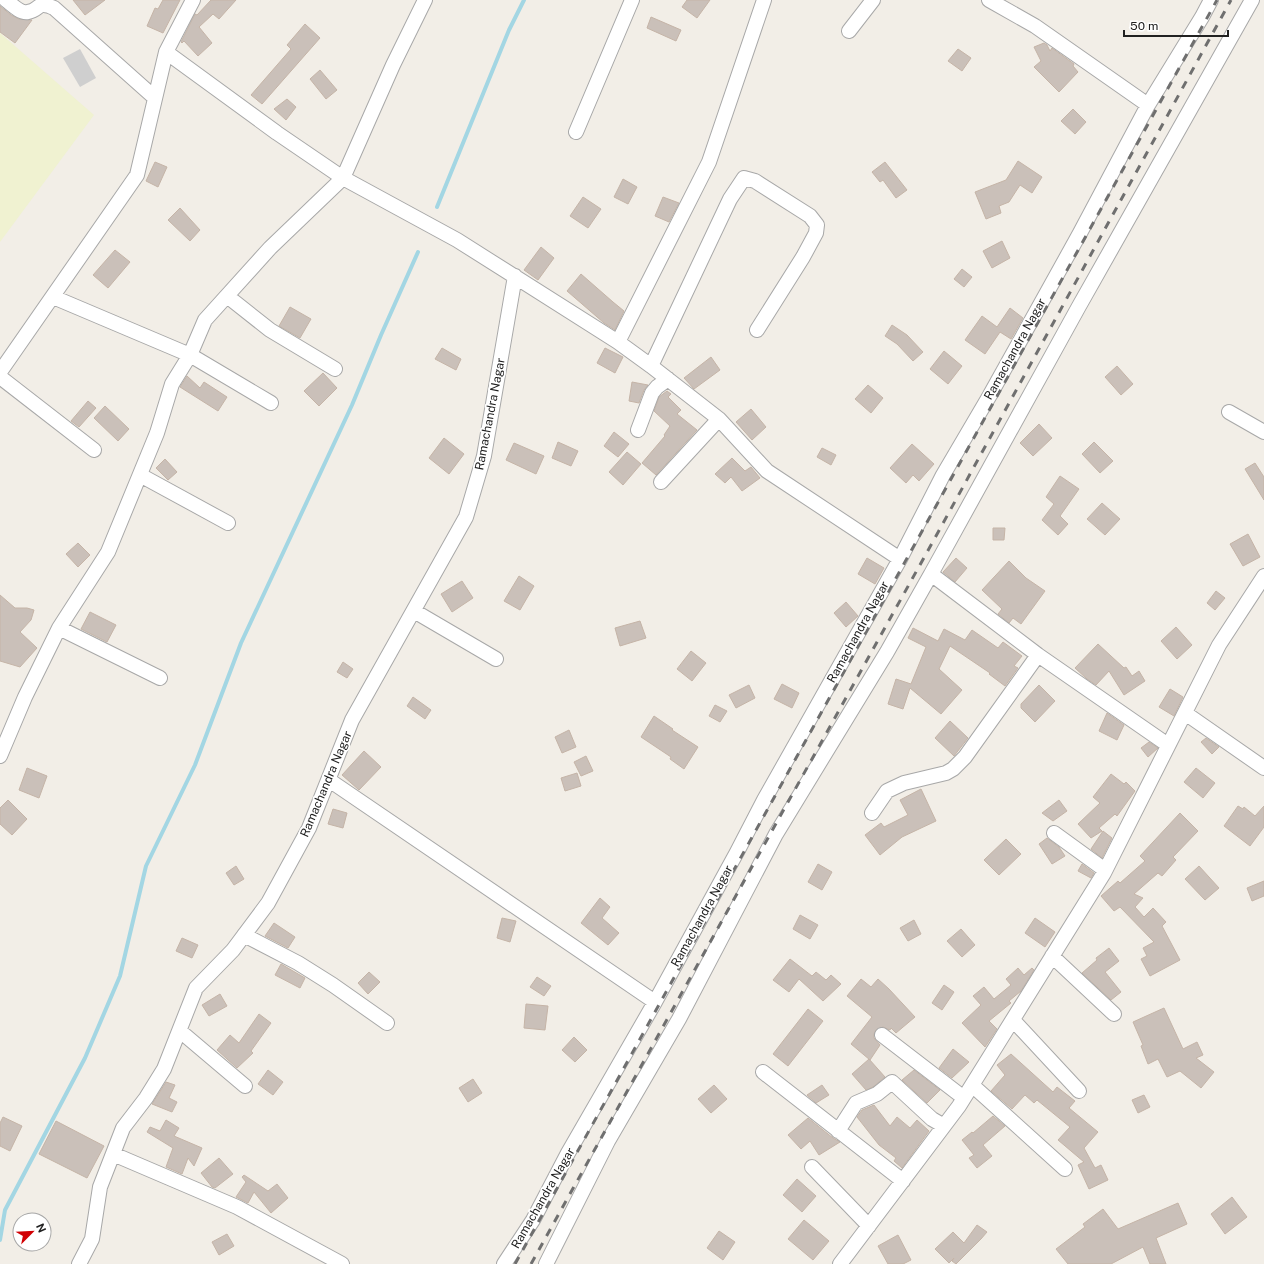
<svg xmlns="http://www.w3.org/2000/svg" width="1264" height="1264" viewBox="0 0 1264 1264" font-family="'Public Sans',sans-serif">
  <rect width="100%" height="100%" fill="#f2eee7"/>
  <path fill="#cfcfcf" d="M80,49L96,78L80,87L63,58Z"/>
  <path fill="#f0f2d1" d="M0,33L94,115L0,242Z"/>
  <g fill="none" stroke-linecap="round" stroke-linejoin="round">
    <path stroke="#a3d6e3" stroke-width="4" d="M437,207L509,30L524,0
      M0,1240L5,1210L85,1058L120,976L146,866L195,765L241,643L352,405L381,335L418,252"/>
  </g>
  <path fill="#cac0b9" stroke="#c5b4a7" d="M73,0H105L85,15Z
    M163,0H180L163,33L147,26L155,8L158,9Z
    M211,0H236L219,19L213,14L199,27L212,43L198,56L184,41L182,43L181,42L195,14L197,15Z
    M687,0H710L697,18L682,7Z
    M0,6L11,15L19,19L32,20L15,43L0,32Z
    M651,17L681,30L676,41L647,28Z
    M305,24L320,38L262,104L251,95L291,49L287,45Z
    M1044,43L1047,45L1050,51L1052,48L1074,64L1073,66L1078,72L1059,92L1034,67L1041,61L1034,47Z
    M958,49L971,58L962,71L948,61Z
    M320,70L337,90L326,99L310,79Z
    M287,99L296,107L286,120L274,109Z
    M1073,109L1086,122L1075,134L1061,121Z
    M1018,161L1042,177L1032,193L1020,185L1009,202L999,206L1001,213L986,219L975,192L1006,180Z
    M155,162L167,167L158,187L146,181Z
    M885,162L907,190L896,198L883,180L880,182L872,172Z
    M623,179L637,187L628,204L614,197Z
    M583,197L601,209L588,228L570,216Z
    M663,197L679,203L669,222L655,216Z
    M180,208L200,230L190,241L168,220Z
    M1002,241L1010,258L992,268L983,251Z
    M541,247L554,258L538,280L524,270Z
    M115,250L130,262L108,288L93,275Z
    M962,269L972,277L964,287L954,279Z
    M581,274L613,302L624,311L615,330L604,323L567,291Z
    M290,307L311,319L300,338L279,326Z
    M1010,308L1023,318L1011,339L1000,332L985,354L965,340L982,316L997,327Z
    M892,325L907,335L923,352L913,361L897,344L885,336Z
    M442,348L461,359L456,370L435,359Z
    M605,348L623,357L615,373L597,363Z
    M944,351L962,366L948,384L930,369Z
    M711,357L720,370L694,389L684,378Z
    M1117,366L1133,384L1121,395L1105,377Z
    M323,373L337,388L319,406L304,391Z
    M187,376L200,388L204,382L227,397L218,411L180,387Z
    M632,382L648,385L644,390L639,403L629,401Z
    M868,385L883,398L871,413L855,399Z
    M667,391L671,394L668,397L681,410L677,414L697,430L656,475L642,463L665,436L664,435L670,426L654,411L659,397Z
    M88,401L96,408L79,427L71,421Z
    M105,406L129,429L118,441L94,418Z
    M751,409L766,427L752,440L736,422Z
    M1039,424L1052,438L1033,456L1020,443Z
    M614,432L629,444L618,457L604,446Z
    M444,438L464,454L449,474L429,458Z
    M558,442L578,451L571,466L552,458Z
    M1094,442L1113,461L1100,473L1082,454Z
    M514,443L544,456L536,474L506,460Z
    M912,444L934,464L919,481L913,475L906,483L890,468Z
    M822,448L836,455L831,465L817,457Z
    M627,452L641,464L623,485L609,472Z
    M732,458L745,471L751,467L760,478L742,491L731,477L725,483L715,474Z
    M165,459L177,472L168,480L156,468Z
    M1255,463L1264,477V500L1245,469Z
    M1060,476L1079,489L1060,516L1068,524L1058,535L1042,520L1054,504L1046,497Z
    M1102,503L1120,519L1105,535L1087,519Z
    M993,528H1005L1004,540H993Z
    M1248,534L1260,557L1243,566L1230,544Z
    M78,543L90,555L78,567L66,554Z
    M867,558L884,568L875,584L858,574Z
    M956,558L967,568L955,582L943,572Z
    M1009,561L1026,578L1045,591L1021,624L1013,618L1009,623L998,614L1002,609L982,590Z
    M519,576L534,586L520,610L504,601Z
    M462,581L473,598L452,612L441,594Z
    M1216,591L1225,598L1215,610L1207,603Z
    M0,595L15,608H27L34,610L31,620L20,632L37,648L20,667L0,661Z
    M846,602L858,616L846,627L834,613Z
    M90,612L116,625L107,642L81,629Z
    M640,621L646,638L620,646L615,628Z
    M1176,627L1192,645L1177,659L1161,641Z
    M913,628L938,641L944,629L965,640L972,630L998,648L1003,642L1022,656L1014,666L1018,668L1005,686L989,674L990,673L950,646L939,669L962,690L941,714L910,688L903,709L888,704L896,679L911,684L926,647L908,638Z
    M1098,644L1124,668L1126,667L1132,676L1139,671L1145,681L1124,695L1109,671L1096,685L1087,679L1075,668Z
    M691,651L706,663L692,681L677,669Z
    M343,662L353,669L347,678L337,672Z
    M782,684L799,693L792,708L774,699Z
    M749,685L755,698L736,708L729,695Z
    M1039,685L1055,701L1035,722L1021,708V704Z
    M1170,689L1183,697L1174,716L1159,707Z
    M413,697L431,710L425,719L407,706Z
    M715,705L727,711L720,722L709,716Z
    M1107,713L1124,725L1117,740L1099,731Z
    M654,716L673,729L672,730L698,747L684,769L670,759L671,757L641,737Z
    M950,721L968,738L954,756L935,738Z
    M569,730L576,747L562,753L555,737Z
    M1206,738L1219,747L1212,754L1201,742Z
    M1149,742L1158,748L1148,757L1141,748Z
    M364,751L381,767L359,790L342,775Z
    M586,756L593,771L581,776L574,762Z
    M27,768L47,776L39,798L19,790Z
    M1196,768L1215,783L1203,798L1184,782Z
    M577,773L581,786L565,791L561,778Z
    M1111,774L1124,784L1126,782L1135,791L1117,816L1115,814L1099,828L1102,831L1091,838L1078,824L1100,803L1093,797Z
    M921,789L936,821L902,837L880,855L865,835L881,823L884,827L908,815L900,800Z
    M8,800L27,819L12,835L0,824V808Z
    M1059,800L1067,811L1053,821L1042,813Z
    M1238,806L1243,809L1244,807L1255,816L1264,806V827L1250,846L1224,826Z
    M333,809L347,813L343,828L328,824Z
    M1180,813L1198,831L1173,857L1176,860L1162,876L1158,873L1134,894L1143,898L1135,907L1144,917L1153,908L1166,922L1162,926L1180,960L1150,976L1141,959L1147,956L1143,948L1154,942L1120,907L1114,911L1101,896L1118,881L1120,883L1145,861L1140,856Z
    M1103,831L1112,838L1102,858L1091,849Z
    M1047,838L1059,847L1065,856L1052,864L1039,844Z
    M1006,839L1021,854L999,875L984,860Z
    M818,864L832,872L822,890L808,882Z
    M1082,864L1094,873L1091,878L1078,871Z
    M236,866L244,879L234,885L226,873Z
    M1199,866L1219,888L1205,900L1185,879Z
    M1264,881V896L1252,901L1247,888Z
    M600,898L610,907L602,918L619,933L608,945L581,923Z
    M800,915L818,925L810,939L793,929Z
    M502,918L516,921L510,942L497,938Z
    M1035,918L1055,932L1045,947L1025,933Z
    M914,920L921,934L908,941L900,928Z
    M274,923L295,937L288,948L265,936Z
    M961,929L975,945L962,957L947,941Z
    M182,938L198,945L192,958L176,951Z
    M1109,948L1119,961L1105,972L1121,992L1111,1000L1082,973L1097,960L1096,958Z
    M790,959L812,976L816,972L826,980L831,975L841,984L823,1001L799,979L789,992L773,980Z
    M281,964L305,978L300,988L275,975Z
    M1018,968L1024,975L1032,968L1034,970L1021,991L1009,1001L1011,1003L989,1021L997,1029L985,1047L962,1023L981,1005L973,996L984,987L994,999L1011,985L1006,979Z
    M369,972L380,982L368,994L358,983Z
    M537,977L551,986L544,996L530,987Z
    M861,979L871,987L878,979L889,989L915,1017L896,1033L891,1028L890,1030L883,1027L876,1030L874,1034V1038L880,1045L870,1060L851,1044L872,1017L847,996Z
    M944,985L954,992L942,1010L932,1003Z
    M220,994L227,1006L209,1016L202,1005Z
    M526,1004L548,1006L545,1030L524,1028Z
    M1164,1008L1183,1049L1197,1042L1203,1055L1196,1058L1214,1072L1201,1088L1180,1071L1167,1077L1158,1059L1148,1064L1141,1046L1143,1045L1133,1022Z
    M808,1009L823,1021L788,1066L773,1054Z
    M259,1014L271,1023L251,1051L253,1053L237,1068L217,1050L230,1035L239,1043Z
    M574,1037L587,1050L575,1062L562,1050Z
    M953,1049L969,1062L952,1078L939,1068Z
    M1011,1054L1053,1092L1057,1087L1075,1101L1069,1108L1098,1132L1084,1148L1095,1168L1101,1165L1108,1180L1089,1189L1078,1165L1084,1162L1058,1140L1070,1127L1037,1100L1034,1103L1025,1095L1012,1109L991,1091L1005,1075L997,1065Z
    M869,1059L885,1077L873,1087L866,1090L852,1074Z
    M268,1070L283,1082L273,1095L258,1084Z
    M914,1070L940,1090L927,1103L902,1080Z
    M473,1079L482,1093L468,1102L459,1088Z
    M166,1082L175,1085L169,1098L177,1102L172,1112L152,1104Z
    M714,1085L727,1099L711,1113L698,1099Z
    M822,1085L829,1095L816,1103L807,1095Z
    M1144,1095L1150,1107L1138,1113L1132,1100Z
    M874,1105L890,1126L897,1117L910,1128L917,1120L929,1131L902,1168L894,1161L896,1158L879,1145L857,1117L862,1110Z
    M993,1116L1005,1126L983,1145L992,1156L977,1168L969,1158L974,1155L962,1140L972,1132L973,1133Z
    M3,1117L22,1126L10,1151L0,1146V1123Z
    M808,1118L833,1138L840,1142L819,1155L810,1141L801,1149L788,1135Z
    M166,1120L179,1128L174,1136L202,1148L194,1166L188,1158L182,1174L166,1167L173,1148L147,1132L150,1127L160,1131Z
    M56,1121L104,1146L87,1178L39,1154Z
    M219,1158L233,1174L215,1188L212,1187L201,1173Z
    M244,1175L268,1191L277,1184L288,1198L271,1213L254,1192L248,1203L236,1197L246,1182L242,1177Z
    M797,1179L816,1196L802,1212L783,1195Z
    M1232,1197L1247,1217L1225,1234L1211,1214Z
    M1178,1203L1187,1224L1156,1238L1166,1264H1150L1143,1247L1111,1264H1068L1056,1249L1085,1227L1083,1224L1103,1209L1118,1229Z
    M804,1220L829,1241L813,1260L788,1239Z
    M977,1225L987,1232L981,1239L956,1264L952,1261L954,1258L949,1263L935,1249L953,1232L964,1243Z
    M719,1231L735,1242L723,1260L707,1248Z
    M227,1234L234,1246L219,1255L212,1242Z
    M898,1235L911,1260L903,1264H888L878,1246Z"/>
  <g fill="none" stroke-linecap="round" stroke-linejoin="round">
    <defs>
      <path id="minor" d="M6,0C11,4 21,14 28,12C41,10 36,0 54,8L155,98
        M989,0L1035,26L1148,105
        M849,31L873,0
        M166,52L277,133L343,178L457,240L618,342L651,366L719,419L767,471L900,559
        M576,132L632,0
        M227,296L270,330L335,369
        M53,297L190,355L271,403
        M618,342L709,162L764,0
        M651,366L730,199L744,178L755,181L810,216L817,225L816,233L803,257L757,330
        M0,372L137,175L166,52L193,0
        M0,377L94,450
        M1229,412L1264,432
        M638,430L652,393L657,387L668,379
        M140,475L228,523
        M661,482L719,419
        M414,611L496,659
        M59,628L160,678
        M1185,713L1264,768
        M1168,745L1038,655L931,574L1078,308L1252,0
        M0,756L25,697L59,628L108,552L157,433L172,384L190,355L205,320L270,248L343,178L393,65L425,0
        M329,780L655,1002
        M872,813L887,791L904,783L946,773L953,769L965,757L1038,655
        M1054,833L1105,870
        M244,935L298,963L333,985L387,1023
        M1052,956L1114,1014
        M1013,1020L1079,1091
        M180,1031L245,1086
        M882,1035L964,1098
        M763,1072L903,1181
        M972,1085L1065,1169
        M838,1131L856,1103L877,1094L892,1082L932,1119L944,1126
        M113,1154L237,1207L342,1264
        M812,1167L869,1226
        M79,1264L92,1239L100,1187L123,1128L146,1098L164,1069L196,988L233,950L268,903L309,828L352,720L466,517L484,456L515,276
        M504,1264L533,1220L568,1153L655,1002L737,852L764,800L900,559L943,475L990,395L1080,233L1148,105L1202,17L1211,0
        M546,1264L608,1141L679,1019L776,834L887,652L931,574
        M840,1264L959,1106L1104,873L1219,645L1264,576"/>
    </defs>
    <use href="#minor" stroke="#a8a8a8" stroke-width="16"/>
    <use href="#minor" stroke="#fff" stroke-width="14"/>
    <path stroke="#6f6f6f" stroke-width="3" stroke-dasharray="8 8" stroke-linecap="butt" d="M515,1264L1217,0
      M531,1264L931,545L1231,0"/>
  </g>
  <g text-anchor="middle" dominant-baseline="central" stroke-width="3.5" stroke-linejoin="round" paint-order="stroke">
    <g font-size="12" fill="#212121" stroke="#fff">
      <text transform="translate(1015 349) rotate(-61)">Ramachandra Nagar</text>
      <text transform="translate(490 414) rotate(-79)">Ramachandra Nagar</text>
      <text transform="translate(858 632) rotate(-61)">Ramachandra Nagar</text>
      <text transform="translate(326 784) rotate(-67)">Ramachandra Nagar</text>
      <text transform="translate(702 916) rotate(-61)">Ramachandra Nagar</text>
      <text transform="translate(543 1198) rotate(-60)">Ramachandra Nagar</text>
    </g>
  </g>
  <g transform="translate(32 1232) rotate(66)"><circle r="19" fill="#ffffff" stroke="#a6a6a6"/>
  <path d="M0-3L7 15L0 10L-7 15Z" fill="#d10004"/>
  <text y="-6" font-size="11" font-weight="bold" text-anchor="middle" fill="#212121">N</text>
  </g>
  <path d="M1124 30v6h104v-6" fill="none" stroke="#212121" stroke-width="2"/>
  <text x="1130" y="30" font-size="12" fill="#212121" stroke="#ffffff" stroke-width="3" paint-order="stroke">50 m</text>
</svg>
